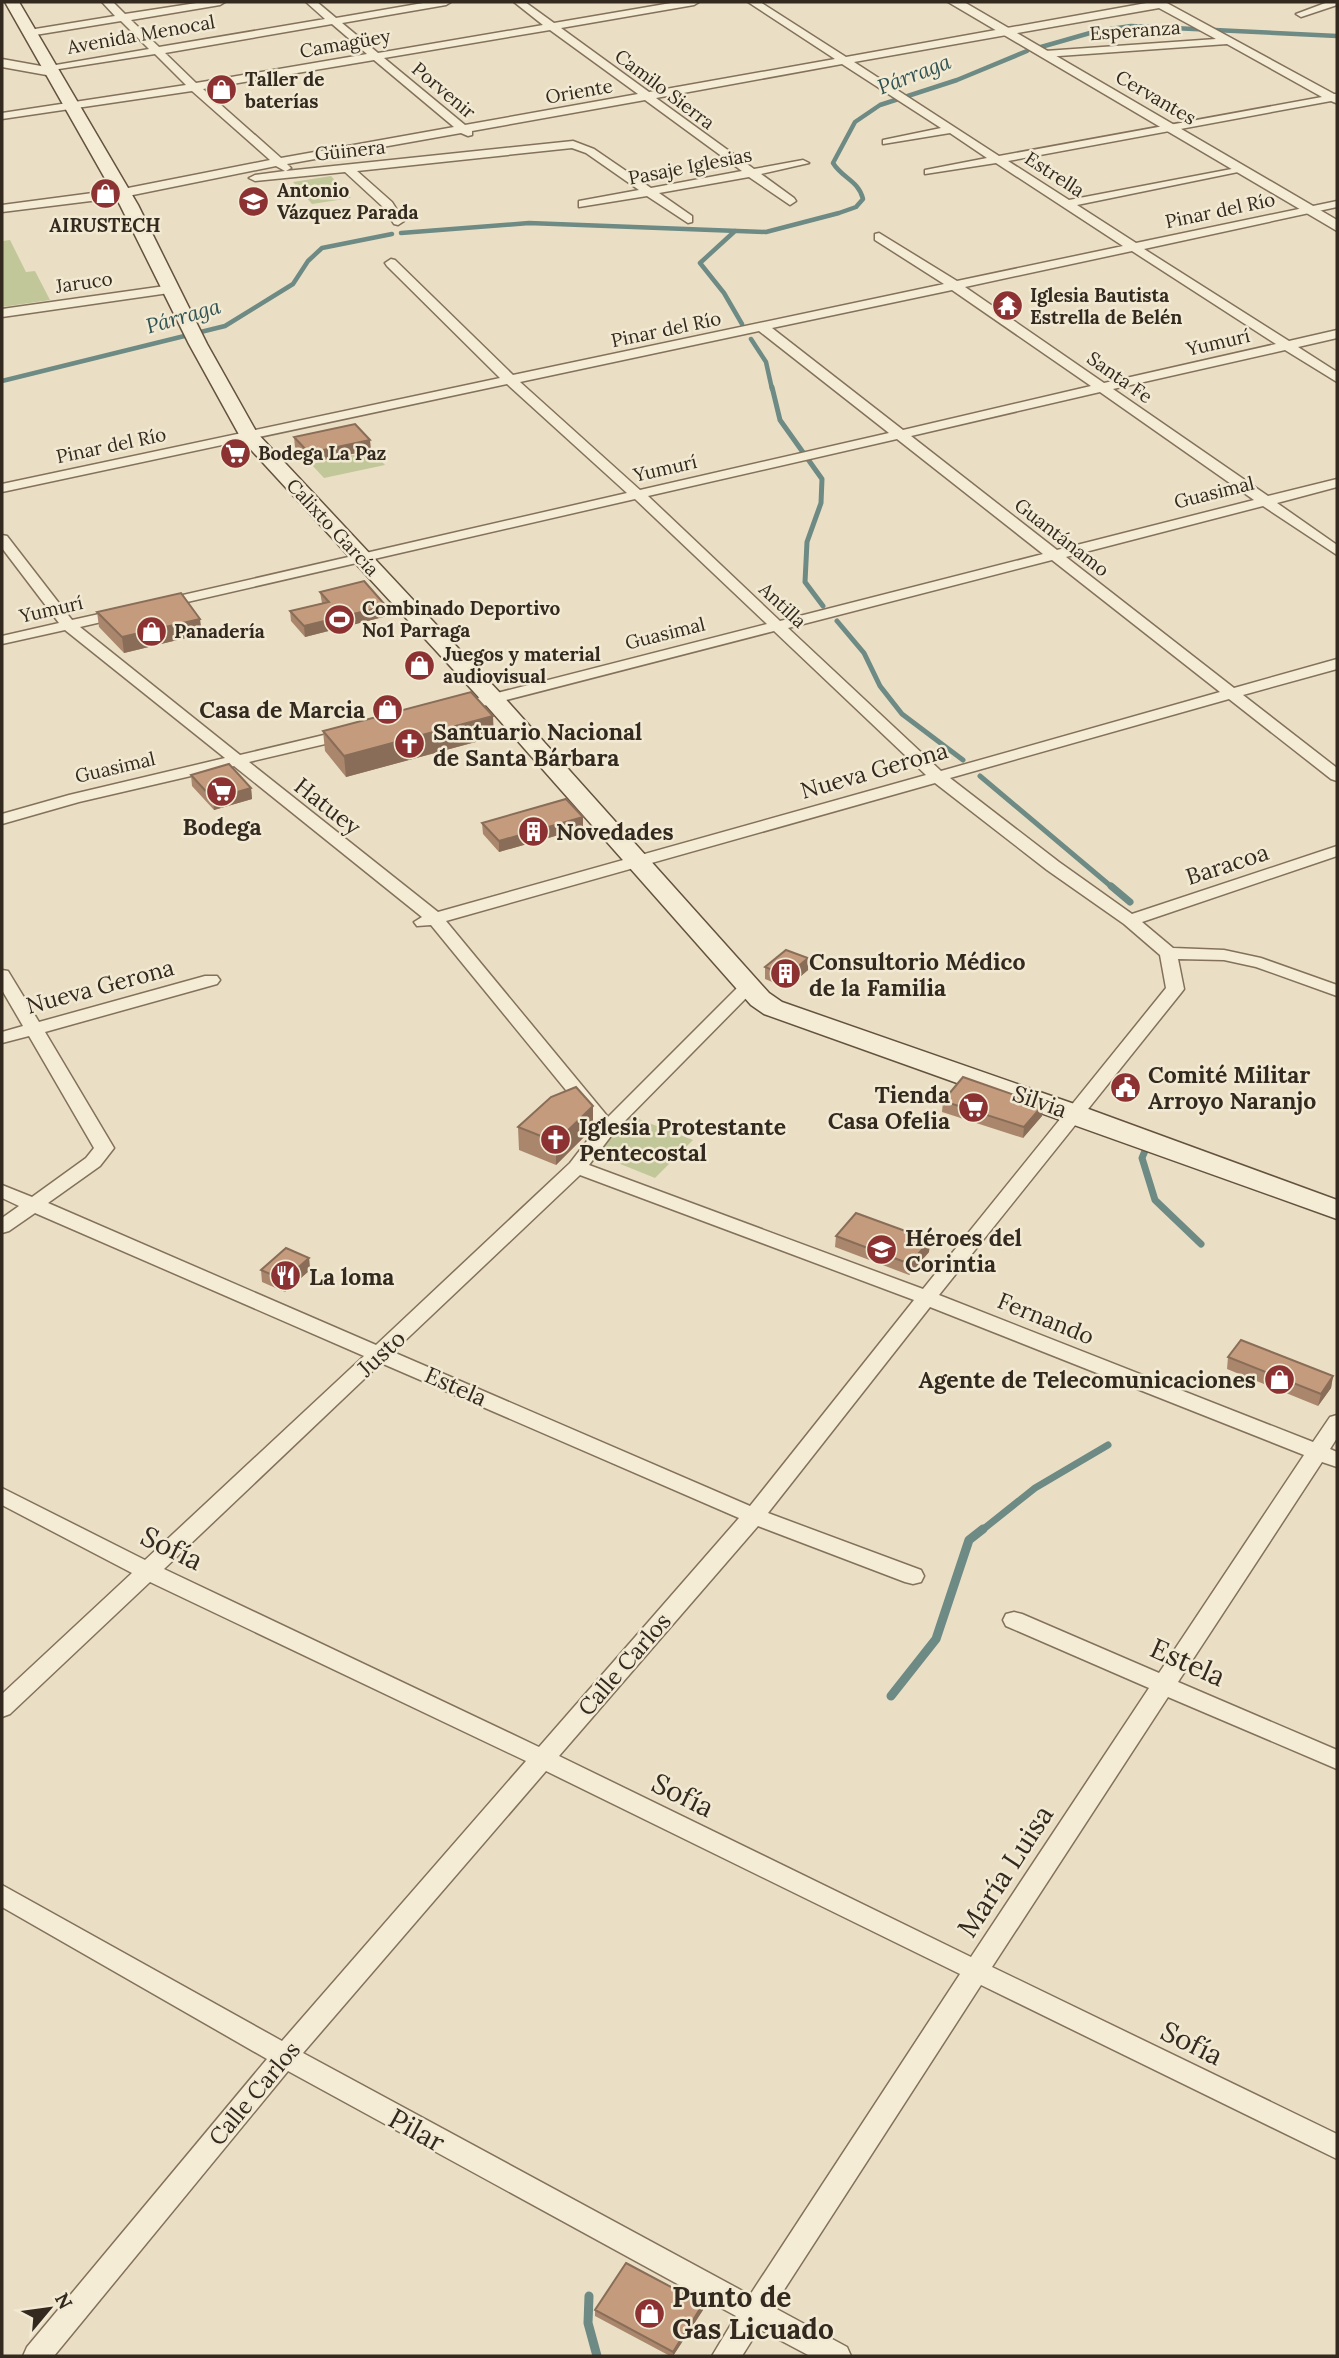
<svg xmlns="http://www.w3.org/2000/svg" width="1339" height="2358" viewBox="0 0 1339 2358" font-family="Lora,serif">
  <rect width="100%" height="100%" fill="#eadfc4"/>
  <path fill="#c1c799" d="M331,176L351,198L312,204L293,182Z
    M10,240L26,272L35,271L50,300L2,307V241Z
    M372,451L385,465L324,478L311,464Z
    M631,1116L693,1140L655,1178L593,1153Z"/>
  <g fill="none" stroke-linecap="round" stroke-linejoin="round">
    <path stroke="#6d8a84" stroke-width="4.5" d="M1041,47L1097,31L1131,26L1337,36
      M735,231L700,263L724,293L742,324
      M401,233L529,223L766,232L839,213L856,207L863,199C859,181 842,178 833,163L855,122L880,105L957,80L1027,51
      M751,339L766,362L772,389
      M2,381L225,326L293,284L308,261L322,248L392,234"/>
    <path stroke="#6d8a84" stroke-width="5" d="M772,387L780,420L822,479L821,503L807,542L805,582L823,606
      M837,621L864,653L880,686L902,714L963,760
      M980,776L1113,888"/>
    <path stroke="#6d8a84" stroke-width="7" d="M1111,886L1130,902
      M1147,1146L1142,1158L1155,1200L1201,1244
      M981,1531L1035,1488L1108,1445"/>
    <path stroke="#6d8a84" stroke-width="9" d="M891,1696L936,1639L969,1540L983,1529
      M589,2296L588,2323L597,2356"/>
    <defs>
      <path id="minor" d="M102,2H113L125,14L203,2H225L220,5L131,20L159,47L325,19L306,2H317L336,18L429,2H451L446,5L342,23L378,53L543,25L514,2H525L554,23L677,2H699L694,5L561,28L649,92L835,59L748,2H760L846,57L1152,2H1165L1334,94H1337L1336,103L1331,101L1008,161L1069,200L1242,167L1244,169L1238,172L1077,205L1136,243L1337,201V207L1144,249L1289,341L1337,330V338L1298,347L1337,372V382L1285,350L1113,389L1268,496L1337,479V487L1277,503L1337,545V555L1263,506L1066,557L1234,688L1337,659V669L1243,695L1337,768V781L1331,779L1229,699L950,778L1059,862L1132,914L1337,846V856L1142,922L1173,948L1224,950L1261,958L1337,985V996L1256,967L1224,960L1178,959L1184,989L1181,993L939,1295L1313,1442L1330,1417L1337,1415V1438L1330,1449L1337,1452V1467L1322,1462L1178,1682L1337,1750V1769L1168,1697L992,1967L1337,2134V2159L981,1985L773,2307L847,2347L851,2356H810L759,2329L742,2356H712L736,2316L288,2071L54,2356H23L27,2347L267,2059L2,1907V1885L282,2041L526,1761L150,1582L10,1714L2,1717V1694L132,1573L2,1505V1488L145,1560L364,1356L35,1213L9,1231L2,1233V1218L19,1206L2,1198V1185L32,1197L86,1158L94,1148L29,1036L2,1043V1032L23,1026L2,990V970L8,971L39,1022L205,976H217L220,980L217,984L45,1032L114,1148L100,1166L48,1203L376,1345L570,1163L597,1128L431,925L417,926L414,922L422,917L234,766L79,802L2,824V814L69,795L225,758L65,630L2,644V636L59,623L2,548V535L7,536L72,620L122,609L127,610L129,613L127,616L80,627L240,755L349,729L355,731L357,734L355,737L249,762L438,912L926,775L774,631L456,713L450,711L448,708L450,705L767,624L635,499L161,608L154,604L161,600L627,493L507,384L2,492V484L500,378L387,266L385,263L391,259L395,260L513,375L944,284L875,240V234L879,233L957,281L1123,246L996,163L925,174V170L987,158L950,133L883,144V140L941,128L842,64L656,98L754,169L803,160L809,163L761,174L794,198L796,201L790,205L749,177L659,193L692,216V222L688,223L647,196L579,207V201L639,190L586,153L572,148L357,171L392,202L404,221L398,225L394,224L383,207L345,172L255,181L249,178L255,175L285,171L276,166L123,197L2,212V205L123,189L270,160L192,91L2,119V113L186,85L155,54L46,71L45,69L50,66L149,49L121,21L29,36L24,33L29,30L115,16ZM1159,8L1216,39L1045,51L1040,54L1045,57L1227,44L1322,97L999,156L854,62ZM332,24L367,54L196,83L165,53ZM550,30L638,94L465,125L384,58ZM374,60L454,127L281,158L203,89ZM645,100L742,171L651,188L594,149L573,141L286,171L291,168L287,164L461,133L468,136L472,135V131ZM1132,251L1276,344L1104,383L965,287ZM952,290L1091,386L903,430L772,328ZM759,331L889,433L640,490L520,382ZM1100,392L1254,500L1057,550L911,436ZM897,439L1043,554L780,621L648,496ZM1052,560L1220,692L941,771L788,628ZM935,783L1047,870L1124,924L1160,955L1166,988L923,1289L589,1165L614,1132L757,987L754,983H742L608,1117L446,921ZM580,1175L914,1300L750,1506L393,1352ZM930,1307L1304,1455L1159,1673L1022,1614L1014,1612L1006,1614L1003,1620L1006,1626L1149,1688L971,1957L559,1756L758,1526L905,1582L913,1584L921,1582L924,1576L921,1570L768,1513ZM381,1363L739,1518L539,1747L164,1569ZM546,1771L960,1974L750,2295L303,2053Z
        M1328,2H1337V5L1301,17L1296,14Z
        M172,285L178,289L176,292L2,317V309Z"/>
      <path id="tertiary" d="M948,2H964L1337,220V231Z
        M2,59L52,68L59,72L52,76L2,67Z"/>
      <path id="secondary" d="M5,2H19L138,205L207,344L257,433L501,694L769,993L782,1002L1083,1107L1337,1200V1219L764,1014L751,1005L485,704L242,440L189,344L120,205Z"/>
    </defs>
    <use href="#minor" stroke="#83715c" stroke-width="3"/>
    <use href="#tertiary" stroke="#83715c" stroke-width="3"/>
    <use href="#secondary" stroke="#64523f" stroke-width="3"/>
    <use href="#minor" fill="#f5ecd6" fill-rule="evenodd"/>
    <use href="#tertiary" fill="#f5ecd6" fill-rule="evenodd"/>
    <use href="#secondary" fill="#f5ecd6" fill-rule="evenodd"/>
  </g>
  <path fill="#a9866c" d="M294,437L371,450L309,463L295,447Z
    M320,592L386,606L387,616L305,637L291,621L290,611L322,603Z
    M97,612L202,634L124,653L99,627Z
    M323,731L494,737L346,777L325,751Z
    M191,775L251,788L252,799L214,810L192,786Z
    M482,823L583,828L499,852L483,834Z
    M808,958V970L787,988L765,979V967Z
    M943,1101L1043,1105L1042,1116L1023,1138L942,1112Z
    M593,1106V1128L556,1165L519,1150L518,1127Z
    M836,1236L930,1240L929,1252L909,1275L835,1247Z
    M309,1258L310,1270L285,1292L262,1282L261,1270Z
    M1228,1357L1333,1376L1331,1388L1318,1406L1227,1369Z
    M595,2310H703L673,2356H670L595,2316Z"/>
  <path fill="#896d58" d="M370,440L371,450L309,463V453Z
    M386,606L387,616L305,637L304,626Z
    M200,619L202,634L124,653L122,637Z
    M493,716L494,737L346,777L344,756Z
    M251,788L252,799L214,810L213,799Z
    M583,817V828L499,852V841Z
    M808,958V970L787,988V976Z
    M1043,1105L1042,1116L1023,1138L1024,1127Z
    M593,1106V1128L556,1165V1142Z
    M930,1240L929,1252L909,1275L910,1264Z
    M309,1258L310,1270L285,1292L284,1280Z
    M1333,1376L1331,1388L1318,1406L1321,1394Z
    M703,2304V2310L673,2356V2352Z"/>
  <path fill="#c49c7d" stroke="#896d58" stroke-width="2" d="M355,424L370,440L309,453L294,437Z
    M364,581L386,606L304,626L290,611L329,602L320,592Z
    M181,593L200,619L122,637L97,612Z
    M471,692L493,716L344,756L323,731Z
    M229,764L251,788L213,799L191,775Z
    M566,799L583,817L499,841L482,823Z
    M786,950L808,958L787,976L765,967Z
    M963,1077L1043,1105L1024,1127L943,1101Z
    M576,1087L593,1106L556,1142L518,1127L551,1097Z
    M856,1213L930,1240L910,1264L836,1236Z
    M286,1248L309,1258L284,1280L261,1270Z
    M1241,1340L1333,1376L1321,1394L1228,1357Z
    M626,2263L703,2304L673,2352L595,2310Z"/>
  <defs>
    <symbol id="shop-disc" viewBox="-11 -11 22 22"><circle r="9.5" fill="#8c3232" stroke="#f2e9d3"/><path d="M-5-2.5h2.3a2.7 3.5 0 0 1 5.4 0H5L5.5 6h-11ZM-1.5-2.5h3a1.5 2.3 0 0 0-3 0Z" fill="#fff"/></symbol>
    <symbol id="school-disc" viewBox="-11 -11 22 22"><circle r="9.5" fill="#8c3232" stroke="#f2e9d3"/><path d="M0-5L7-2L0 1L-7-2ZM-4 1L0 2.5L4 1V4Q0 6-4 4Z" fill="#fff"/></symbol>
    <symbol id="temple-disc" viewBox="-11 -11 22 22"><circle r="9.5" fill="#8c3232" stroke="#f2e9d3"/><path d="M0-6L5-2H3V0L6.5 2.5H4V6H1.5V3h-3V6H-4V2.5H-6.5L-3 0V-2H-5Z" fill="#fff"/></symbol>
    <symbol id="supermarket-disc" viewBox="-11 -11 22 22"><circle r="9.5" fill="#8c3232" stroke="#f2e9d3"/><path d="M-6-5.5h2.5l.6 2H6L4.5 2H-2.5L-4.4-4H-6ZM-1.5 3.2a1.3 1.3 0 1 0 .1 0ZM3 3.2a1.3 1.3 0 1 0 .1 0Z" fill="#fff"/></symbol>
    <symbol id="stadium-disc" viewBox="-11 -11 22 22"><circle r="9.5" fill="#8c3232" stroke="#f2e9d3"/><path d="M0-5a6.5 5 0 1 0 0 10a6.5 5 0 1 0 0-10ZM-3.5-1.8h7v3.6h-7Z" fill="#fff"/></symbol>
    <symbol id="church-disc" viewBox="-11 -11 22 22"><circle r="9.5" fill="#8c3232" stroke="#f2e9d3"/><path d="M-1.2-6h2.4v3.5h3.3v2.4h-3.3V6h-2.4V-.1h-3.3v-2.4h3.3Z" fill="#fff"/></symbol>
    <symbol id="building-disc" viewBox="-11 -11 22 22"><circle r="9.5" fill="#8c3232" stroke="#f2e9d3"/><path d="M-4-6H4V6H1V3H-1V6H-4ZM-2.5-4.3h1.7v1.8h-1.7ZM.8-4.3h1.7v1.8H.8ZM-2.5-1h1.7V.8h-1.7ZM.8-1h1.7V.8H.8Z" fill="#fff"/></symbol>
    <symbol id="civic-disc" viewBox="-11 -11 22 22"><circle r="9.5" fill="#8c3232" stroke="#f2e9d3"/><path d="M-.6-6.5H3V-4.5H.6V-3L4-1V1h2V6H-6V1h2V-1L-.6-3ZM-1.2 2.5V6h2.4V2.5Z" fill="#fff"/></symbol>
    <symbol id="restaurant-disc" viewBox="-11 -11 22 22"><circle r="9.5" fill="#8c3232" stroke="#f2e9d3"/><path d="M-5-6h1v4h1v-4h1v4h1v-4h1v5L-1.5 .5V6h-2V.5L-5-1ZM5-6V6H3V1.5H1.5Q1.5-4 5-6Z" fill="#fff"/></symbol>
  </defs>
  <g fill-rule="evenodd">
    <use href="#shop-disc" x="204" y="72" width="35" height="35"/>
    <use href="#shop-disc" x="88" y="176" width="35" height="35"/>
    <use href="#school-disc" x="236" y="184" width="35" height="35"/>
    <use href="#temple-disc" x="990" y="288" width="35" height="35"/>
    <use href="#supermarket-disc" x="218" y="436" width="35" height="35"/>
    <use href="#stadium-disc" x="322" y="602" width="35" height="35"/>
    <use href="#shop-disc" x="134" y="614" width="35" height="35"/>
    <use href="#shop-disc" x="402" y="648" width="35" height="35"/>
    <use href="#shop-disc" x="370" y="692" width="35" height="35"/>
    <use href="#church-disc" x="392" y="726" width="35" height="35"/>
    <use href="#supermarket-disc" x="204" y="774" width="35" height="35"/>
    <use href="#building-disc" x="516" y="814" width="35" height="35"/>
    <use href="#building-disc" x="768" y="956" width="35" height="35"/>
    <use href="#civic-disc" x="1108" y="1070" width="35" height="35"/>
    <use href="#supermarket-disc" x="956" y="1090" width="35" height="35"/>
    <use href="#church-disc" x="538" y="1122" width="35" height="35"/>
    <use href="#school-disc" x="864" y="1232" width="35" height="35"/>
    <use href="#restaurant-disc" x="268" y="1258" width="35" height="35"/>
    <use href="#shop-disc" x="1262" y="1362" width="35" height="35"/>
    <use href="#shop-disc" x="632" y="2296" width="35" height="35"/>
  </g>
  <g text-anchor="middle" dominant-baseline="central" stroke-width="5" stroke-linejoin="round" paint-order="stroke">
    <g font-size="19" fill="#34291f" stroke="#f2e9d3">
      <text transform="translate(1135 30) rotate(-4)">Esperanza</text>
      <text transform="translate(141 34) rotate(-10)">Avenida Menocal</text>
      <text transform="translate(345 43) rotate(-10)">Camagüey</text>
      <text transform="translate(665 89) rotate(37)">Camilo Sierra</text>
      <text transform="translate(444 90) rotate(40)">Porvenir</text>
      <text transform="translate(579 91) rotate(-10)">Oriente</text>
      <text transform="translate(1156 97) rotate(30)">Cervantes</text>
      <text transform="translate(350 150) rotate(-6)">Güinera</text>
      <text transform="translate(690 166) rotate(-11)">Pasaje Iglesias</text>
      <text transform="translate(1055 174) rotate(33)">Estrella</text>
      <text transform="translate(1220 210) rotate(-12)">Pinar del Río</text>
      <text transform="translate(84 282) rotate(-8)">Jaruco</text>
      <text transform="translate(666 329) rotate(-12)">Pinar del Río</text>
      <text transform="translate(1218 342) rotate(-13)">Yumurí</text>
      <text transform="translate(1120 377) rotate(35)">Santa Fe</text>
      <text transform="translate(111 445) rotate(-12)">Pinar del Río</text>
      <text transform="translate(665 468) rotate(-13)">Yumurí</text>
      <text transform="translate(1214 492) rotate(-14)">Guasimal</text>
      <text transform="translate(333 527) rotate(47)">Calixto García</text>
      <text transform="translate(1062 537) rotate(38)">Guantánamo</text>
      <text transform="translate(783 605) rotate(43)">Antilla</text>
      <text transform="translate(51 609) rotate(-13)">Yumurí</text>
      <text transform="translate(665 633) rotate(-14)">Guasimal</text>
      <text transform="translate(115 767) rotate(-13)">Guasimal</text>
    </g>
    <g font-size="19" font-weight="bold" fill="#34291f" stroke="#f2e9d3" text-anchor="start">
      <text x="245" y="79">Taller de<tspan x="245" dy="22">baterías</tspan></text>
      <text x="277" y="190">Antonio<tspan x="277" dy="22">Vázquez Parada</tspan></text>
      <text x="105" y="225" text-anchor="middle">AIRUSTECH</text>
      <text x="1030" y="295">Iglesia Bautista<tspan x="1030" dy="22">Estrella de Belén</tspan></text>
      <text x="258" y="453">Bodega La Paz</text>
      <text x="362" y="608">Combinado Deportivo<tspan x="362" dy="22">No1 Parraga</tspan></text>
      <text x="174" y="631">Panadería</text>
      <text x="443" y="654">Juegos y material<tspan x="443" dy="22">audiovisual</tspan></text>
    </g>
    <g font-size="21" font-style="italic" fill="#2f5251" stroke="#f2e9d3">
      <text transform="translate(914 74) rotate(-21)">Párraga</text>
      <text transform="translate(183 316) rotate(-16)">Párraga</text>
    </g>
    <g font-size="23" font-weight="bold" fill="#34291f" stroke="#f2e9d3" text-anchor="start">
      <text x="365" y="709" text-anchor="end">Casa de Marcia</text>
      <text x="433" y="731">Santuario Nacional<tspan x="433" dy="26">de Santa Bárbara</tspan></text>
      <text x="222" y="826" text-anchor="middle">Bodega</text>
      <text x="556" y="831">Novedades</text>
      <text x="809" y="961">Consultorio Médico<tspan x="809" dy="26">de la Familia</tspan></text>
      <text x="1148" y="1074">Comité Militar<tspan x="1148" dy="26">Arroyo Naranjo</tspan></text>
      <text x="950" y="1094" text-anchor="end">Tienda<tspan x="950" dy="26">Casa Ofelia</tspan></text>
      <text x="579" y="1126">Iglesia Protestante<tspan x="579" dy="26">Pentecostal</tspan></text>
      <text x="905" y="1237">Héroes del<tspan x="905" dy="26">Corintia</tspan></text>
      <text x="309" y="1276">La loma</text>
      <text x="1256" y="1379" text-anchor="end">Agente de Telecomunicaciones</text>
    </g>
    <g font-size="23" fill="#34291f" stroke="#f2e9d3">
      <text transform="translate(874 770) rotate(-16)">Nueva Gerona</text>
      <text transform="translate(328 806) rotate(38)">Hatuey</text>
      <text transform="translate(1227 864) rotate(-18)">Baracoa</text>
      <text transform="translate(100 986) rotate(-15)">Nueva Gerona</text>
      <text transform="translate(1040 1101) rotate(19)">Silvia</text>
      <text transform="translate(1046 1318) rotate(22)">Fernando</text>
      <text transform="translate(381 1353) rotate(-43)">Justo</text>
      <text transform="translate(456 1386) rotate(24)">Estela</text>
      <text transform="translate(624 1664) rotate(-49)">Calle Carlos</text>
      <text transform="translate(254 2093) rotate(-50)">Calle Carlos</text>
    </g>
    <g font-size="28" fill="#34291f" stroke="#f2e9d3">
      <text transform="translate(172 1548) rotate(26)">Sofía</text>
      <text transform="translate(1188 1662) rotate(24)">Estela</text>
      <text transform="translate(683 1795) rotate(26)">Sofía</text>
      <text transform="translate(1005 1871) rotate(-57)">María Luisa</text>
      <text transform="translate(1192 2043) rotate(26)">Sofía</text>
      <text transform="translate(417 2130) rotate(29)">Pilar</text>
    </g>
    <g font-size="28" font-weight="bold" fill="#34291f" stroke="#f2e9d3" text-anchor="start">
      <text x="672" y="2297">Punto de<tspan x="672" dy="32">Gas Licuado</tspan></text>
    </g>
  </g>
  <rect width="1339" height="2358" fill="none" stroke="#34291f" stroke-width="7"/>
  <g transform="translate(49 2309) rotate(61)" stroke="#f2e9d3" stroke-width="5" paint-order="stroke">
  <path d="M0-5L12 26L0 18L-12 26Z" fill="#34291f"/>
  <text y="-10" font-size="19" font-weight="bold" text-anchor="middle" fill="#34291f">N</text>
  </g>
</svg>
